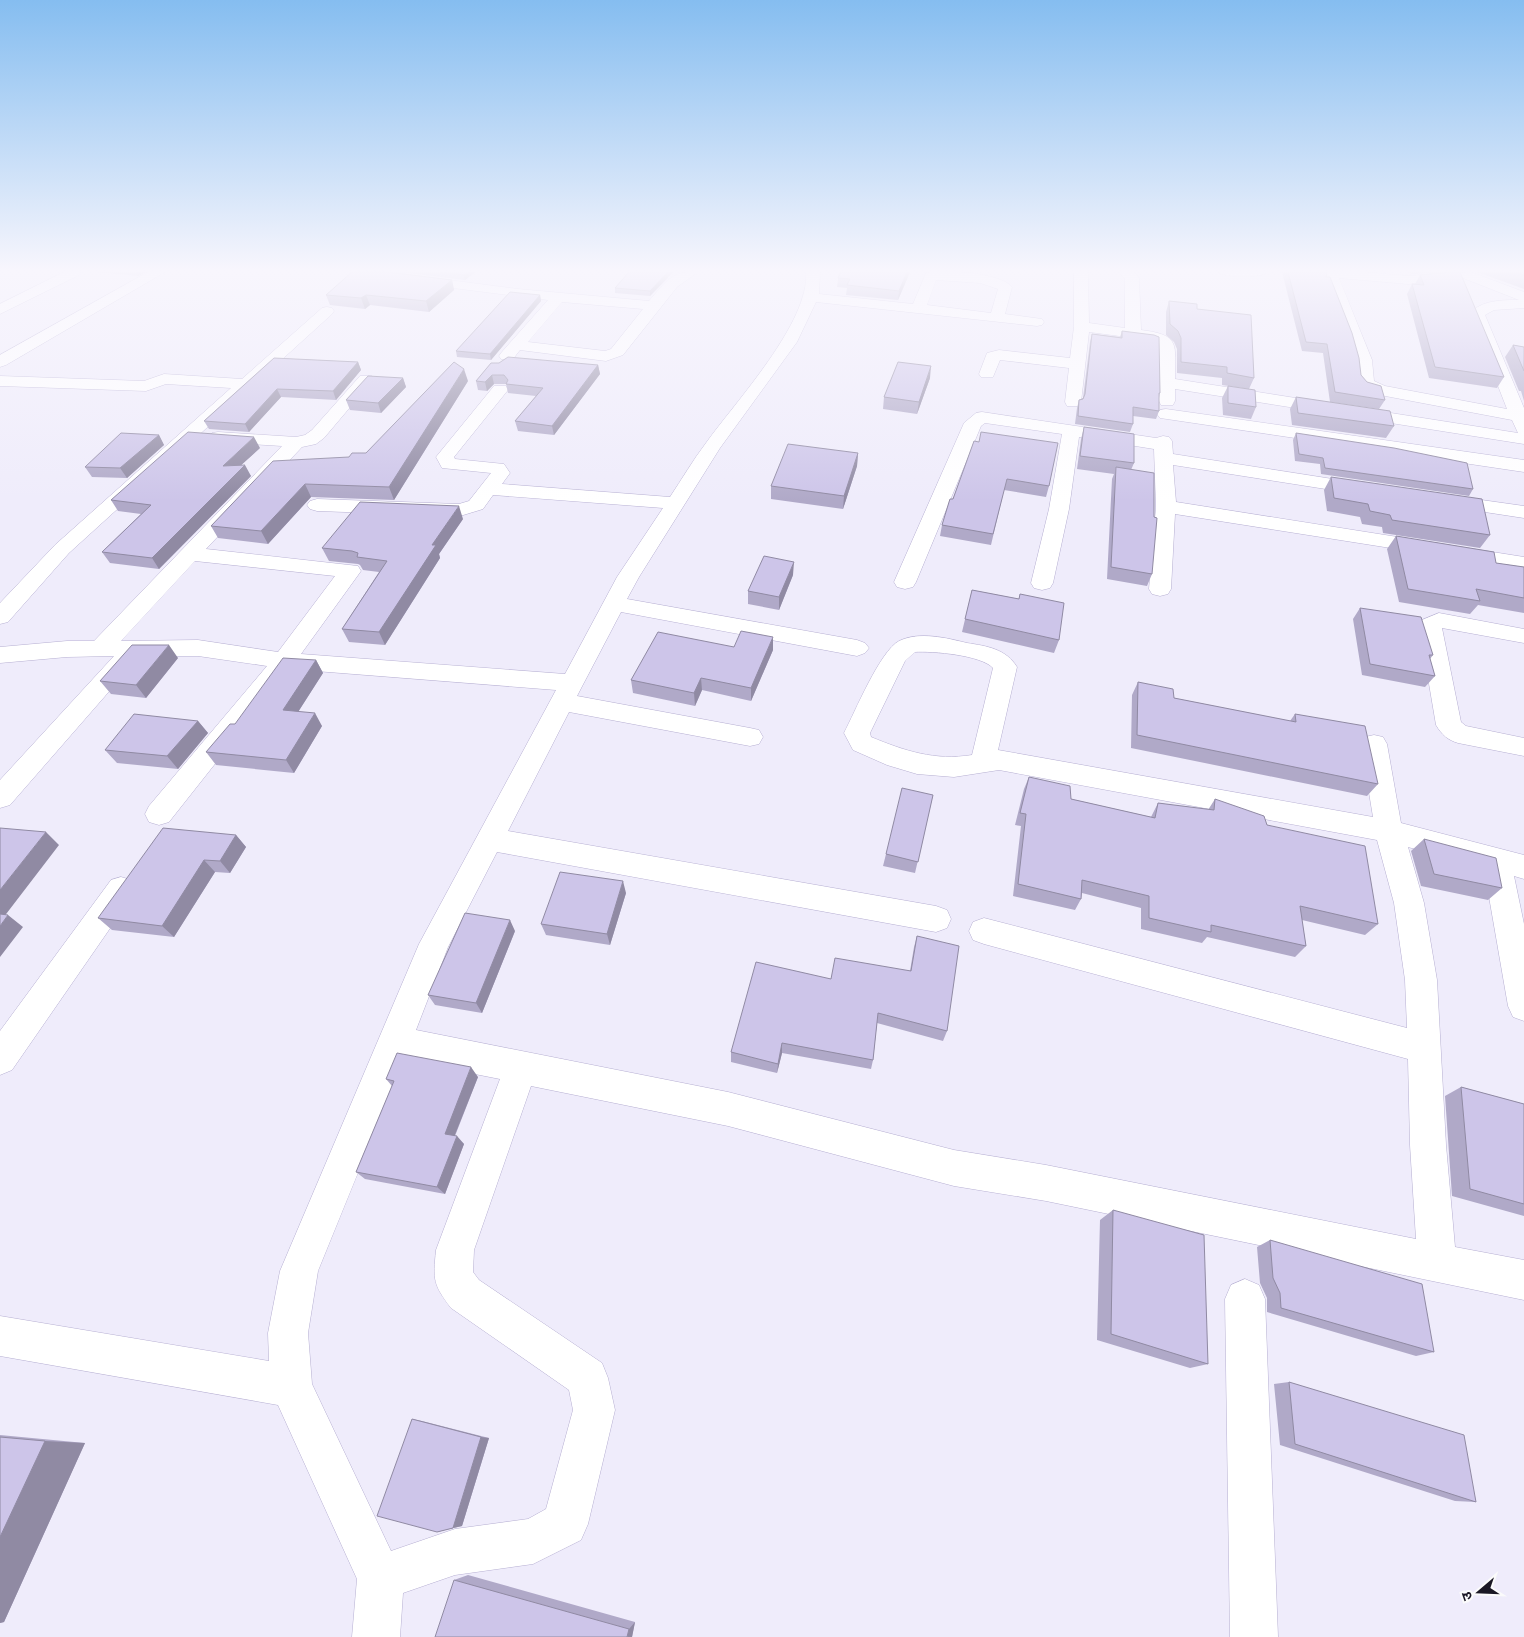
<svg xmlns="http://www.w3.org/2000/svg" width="1524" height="1637" viewBox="0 0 1524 1637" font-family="'DM Sans','Noto Sans Devanagari',sans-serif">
  <rect width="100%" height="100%" fill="#efecfb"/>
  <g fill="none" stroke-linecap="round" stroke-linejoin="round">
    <defs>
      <path id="minor" d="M64,272H81L79,275L0,314V304Z
        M148,272H165L6,365L0,367V355Z
        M351,272H387L518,289L649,301C665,283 672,270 698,272L677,287L623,355L606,361L520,350L513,359H501L499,356L501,353L548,300L358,276ZM562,302L643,309L611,349L605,351L528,342Z
        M806,272H820L819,294L913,304L926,273C943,269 1001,273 1012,287L1005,314L1042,319L1044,322L1042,325L1037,326L816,302L797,342L720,448L639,577L627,599L857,640L865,643L869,648L865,653L857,656L621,612L577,696L750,728L759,730L763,737L759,744L750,746L569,712L508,831L936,906L947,910L951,919L947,928L936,932L497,852L448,947L416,1030L728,1092L954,1150L1046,1165L1416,1239L1410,1145L1408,1059L984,944L973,940L969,931L973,922L984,918L1407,1028L1405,980L1394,903L1377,840L999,770L954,777L917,774L887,765L853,750L844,733C855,712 880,651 899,641C919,631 947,638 967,643C987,646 1006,649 1017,667L998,750L1373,817L1361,744L1365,737L1374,735L1383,737L1387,744L1401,823L1524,855V879L1514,876L1524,924V1021L1513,1017L1508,1006L1484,868L1408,847L1424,903L1437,980L1446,1145L1455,1247L1524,1260V1300L1046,1201L954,1186L728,1126L531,1086L474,1250L473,1272L479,1280L602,1363L608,1378L615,1410L588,1524L581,1540L533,1564L455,1575L403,1593L400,1637H352L357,1579L278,1405L0,1356V1316L269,1361L268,1333L280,1271L419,944L556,690L290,669L169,822L159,825L149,822L145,814L149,806L267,666L198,656H140L10,805L0,808V780L114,656L67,657L0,663V647L67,641H94L282,446L218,442L212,441L209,437L212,433L218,432L296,437L305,435L312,430L360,376H372L374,379L324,438L316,444L302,447L206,549L358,566L361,571L301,654L565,674L617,577L663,508L493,495L483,509L460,516L317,511L310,509L307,505L310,501L317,499L459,504L469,501L491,473L442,468L436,457L494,386H506L508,390L454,457L455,459L504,464L510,473L502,484L670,497C682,479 693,460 706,443C736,401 810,322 806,272ZM936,280L980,283L998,289L991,313L927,305ZM195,561L335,576L278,652L198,640L121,641ZM915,652C933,651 981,655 993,668L972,755C935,761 905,751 871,737L870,733L905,661ZM404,1060L500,1079L436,1250C433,1280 433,1284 451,1308L569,1390L573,1410L546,1509L528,1519L455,1529L391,1551L312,1384L308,1333L318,1271Z
        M1074,272H1088L1089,323L1125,328V279L1119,272H1134L1139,278L1141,330C1181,335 1175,344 1175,379L1518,433L1512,420L1380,395L1360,386L1358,383L1356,360L1325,278L1328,272H1364L1408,276L1471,272L1524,292V308L1494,310L1485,315L1524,408V444L1175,389V401L1173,405H1161L1159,401L1158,344L1150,340L1089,332L1081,402L1079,406H1067L1065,402L1069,368L1000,360L993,377H981L979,374L987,353L999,350L1070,358L1074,327ZM1339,278L1408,284L1463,278L1519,300C1503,300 1480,300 1470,314L1507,409L1385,386L1374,381L1372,360Z
        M1218,272H1268C1262,278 1224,278 1218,272Z
        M327,307L332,308L334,311L332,314L69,553L8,622L0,624V603L55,545L231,388L166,384L146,391L0,386V376L144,381L164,374L242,379L322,308Z
        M1166,409L1524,460V472L1160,418L1157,414L1160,410Z
        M982,412L1156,438L1163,436L1169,437L1172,441L1173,454L1371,485L1374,489L1371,493L1364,495L1173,465L1176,502L1524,557V569L1175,514L1171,589L1168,594L1160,596L1152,594L1149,589L1156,507L1154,449L1079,437L1069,509L1053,583L1050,588L1042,590L1034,588L1031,583L1049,509L1062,434L985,423L981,426L916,582L913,587L905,589L897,587L894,582L964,423L976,413Z
        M1446,495L1524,506V518L1439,505L1436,501L1439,497Z
        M1439,613L1524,629V643L1442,628L1461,722L1466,726L1524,738V756L1458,743C1448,740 1442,735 1436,725L1419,625L1422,620Z
        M121,877L131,880L136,889L131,898L12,1070L0,1075V1031L111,880Z
        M1245,1279L1259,1285L1265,1299L1278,1637H1230L1225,1299L1231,1285Z"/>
    </defs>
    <use href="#minor" stroke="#b6afd2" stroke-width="1"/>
    <use href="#minor" fill="#fff" fill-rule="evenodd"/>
  </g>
  <path fill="#b0a9c8" d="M98,272H145L138,276Z
    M400,272H475L465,280Z
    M839,272H910L898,300L846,295L847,288L837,287Z
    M1282,272H1327L1326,277L1361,375L1367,382L1385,400L1379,409L1330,402L1323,353L1302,351Z
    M1410,272H1446L1411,274Z
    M1477,272H1524V289Z
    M1420,275L1504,377L1497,388L1429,378L1407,294L1412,284H1415Z
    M668,278L650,296L615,293V288Z
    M452,280L454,290L429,312L370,305L365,309L330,305L326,295Z
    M540,295L541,301L491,360L457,357L456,351Z
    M1169,301L1197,309L1254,378L1249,389L1222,385V378L1177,373V349L1174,342L1166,335V312Z
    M1122,331L1160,393L1159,398V411L1156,419L1133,416V424L1130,432L1075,424L1077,408L1079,400L1083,398L1090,342L1092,334L1120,337Z
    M1513,345L1524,347V401L1521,391H1519L1505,357Z
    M274,358L358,362L361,370L336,400L281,397L249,432L209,429L204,421Z
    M491,363L598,365L600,374L554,435L518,431L515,421L536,396L508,393L506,384H494L487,391L478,390L476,381Z
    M403,378L406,387L381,413L350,410L346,400Z
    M930,378L917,414L883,409L884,397Z
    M468,381L394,500L311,497L268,544L218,538L211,526L349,457L366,453Z
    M1228,386L1256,407L1251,419L1223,415L1222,398Z
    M1296,397L1394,426L1386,438L1292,425L1290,409Z
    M1084,427L1134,463L1131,470L1152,574L1147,586L1107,579L1112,479L1114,474L1077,469L1081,439Z
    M1296,433L1473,489L1469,496L1321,474L1320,464L1295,461L1293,440Z
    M159,435L164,445L127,478L92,477L85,467Z
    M974,441L1049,486L1046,497L1004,490L991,545L940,536L942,525L953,499Z
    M260,448L241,465L251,476L159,569L110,563L102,552L141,514L118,511L111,500Z
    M858,453L857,466L843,509L771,499V486Z
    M1331,477L1490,535L1480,548L1383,533L1382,527L1362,524L1360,517L1327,511L1324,490Z
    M463,519L439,554L440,558L385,645L349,642L342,629L379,572L363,570L360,565L358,564L329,561L322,548Z
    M1396,536L1496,563L1524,567V613L1478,605L1470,614L1399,602L1387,549Z
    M793,575L779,610L748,604V591Z
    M972,590L1019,599L1020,594L1059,640L1054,653L962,632Z
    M1360,608L1433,655L1430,659L1435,676L1425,687L1362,675L1353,619Z
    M773,650L751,701L702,690L695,706L633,693L631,680Z
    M178,658L146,698L111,694L100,681Z
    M316,660L323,673L298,712L322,726L294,773L216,765L206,752L235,724Z
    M1138,682L1174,698L1290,721L1295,714L1378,784L1367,796L1131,748L1132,695Z
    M198,721L208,733L178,769L117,763L105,750Z
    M1029,777L1071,799L1151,817L1158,803L1208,810L1215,799L1267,825L1378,924L1365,935L1302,920L1306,946L1295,957L1207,937L1202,943L1141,929V908L1082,893L1081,899L1075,910L1013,896L1021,826L1015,825L1024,789Z
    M933,795L915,873L883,866L886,854Z
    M236,835L246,847L230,873L215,872L174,937L112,930L98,918Z
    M1424,839L1502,888L1488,900L1421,886L1411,851Z
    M626,893L610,945L546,935L541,924Z
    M515,931L482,1013L435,1005L428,995Z
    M917,936L947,1031L943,1041L877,1023L873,1060L871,1069L782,1053L777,1073L731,1062V1052L831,979L910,971L914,947Z
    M478,1077L455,1136L464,1144L445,1194L365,1179L356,1172L392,1086L386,1079Z
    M1461,1087L1524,1104V1216L1452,1196L1445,1096Z
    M1113,1210L1208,1364L1190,1368L1097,1340L1100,1220Z
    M1270,1240L1434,1352L1416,1356L1267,1312V1298L1260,1283L1257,1247Z
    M1289,1382L1476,1502L1455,1501L1280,1445L1274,1384Z
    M412,1419L422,1421L489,1438L462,1526L437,1532Z
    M0,1435L85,1443L4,1622L0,1623Z
    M468,1575L635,1622L632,1637L454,1580Z"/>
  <path fill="#908aa3" d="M136,272H145L138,276Z
    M468,272H475L465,280L464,275Z
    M668,272H673L650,296V291Z
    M907,272H910L898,300L899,291Z
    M452,280L454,290L429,312L426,301Z
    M366,295L370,305L365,309L361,298Z
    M540,295L541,301L491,360L490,354Z
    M358,362L361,370L336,400L333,391Z
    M598,365L600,374L554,435L552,426Z
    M931,366L930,378L917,414L919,402Z
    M464,369L468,381L394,500L389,487Z
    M492,375L494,384L487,391L485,382Z
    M403,378L406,387L381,413L378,403Z
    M277,389L281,397L249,432L245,424Z
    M159,435L164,445L127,478L120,468Z
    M254,437L260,448L228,477L223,466Z
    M858,453L857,466L843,509L844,496Z
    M245,465L251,476L159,569L152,558Z
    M305,484L311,497L268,544L261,531Z
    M459,506L463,519L439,554L440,558L385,645L379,632L432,545Z
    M794,562L793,575L779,610V597Z
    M773,637V650L751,701V688Z
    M169,645L178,658L146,698L136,685Z
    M316,660L323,673L291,723L283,710Z
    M701,678L702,690L695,706L694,693Z
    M315,713L322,726L294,773L286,760Z
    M198,721L208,733L178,769L167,756Z
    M46,832L59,845L0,922V890Z
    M236,835L246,847L230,873L220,861Z
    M204,860L215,872L174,937L162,926Z
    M623,881L626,893L610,945L607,934Z
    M8,915L23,927L0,957V926Z
    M510,920L515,931L482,1013L476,1003Z
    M782,1043V1053L777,1073L778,1064Z
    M471,1067L478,1077L452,1142L445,1134Z
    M457,1136L464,1144L445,1194L437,1187Z
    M481,1437L489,1438L462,1526L453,1528Z
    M45,1441L85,1443L4,1622L0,1623V1537Z
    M635,1622L632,1637H627L629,1629Z"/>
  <path fill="#cdc5e9" stroke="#908aa3" d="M352,272H387L452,280L426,301L366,295L361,298L326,295Z
    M441,272H468L464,275Z
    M629,272H668L650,291L615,288Z
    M841,272H907L899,291L847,285L850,279L838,278Z
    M1288,272H1327L1326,277H1330L1352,333L1359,358L1361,375L1367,382L1381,386L1385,400L1335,392L1327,344L1306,342Z
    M1451,272H1460L1504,377L1435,367L1412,284L1424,285L1420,275Z
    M1514,272H1524V275Z
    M510,292L540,295L490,354L456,351Z
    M1169,301L1197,304V309L1251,315L1254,378L1227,373V367L1181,362V338L1178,331L1170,324Z
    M1122,331L1154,335L1159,337L1160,393H1159V411L1133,407V424L1078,416L1079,400L1083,399L1085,394L1092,334L1122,338Z
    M1513,345L1524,347V371Z
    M508,357L598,365L552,426L515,421L543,388L506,384L508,380L504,375H492L485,382L476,381L491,363H499Z
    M274,358L358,362L333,391L277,389L245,424L204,421Z
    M454,362L464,369L389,487L305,484L261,531L211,526L273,461L349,457L352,453H366Z
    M898,362L931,366L919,402L884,397Z
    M368,376L403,378L378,403L346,400Z
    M1228,386L1255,390L1256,407L1228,403Z
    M1296,397L1390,411L1394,426L1298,413Z
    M1084,427L1134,434V463L1080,456Z
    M188,432L254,437L223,466L245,465L152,558L102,552L151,505L111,500Z
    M981,432L1058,443L1049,486L1007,479L993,534L942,525L949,502L950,499H953L974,441L979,442Z
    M121,433L159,435L120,468L85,467Z
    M1296,433L1394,448L1467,463L1473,489L1325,468L1323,458L1299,454Z
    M788,444L858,453L844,496L771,486Z
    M1116,467L1154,473V517L1157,518L1152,574L1111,567Z
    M1331,477L1482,499L1490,535L1392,520L1390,515L1370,511L1368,504L1334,498Z
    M360,502L459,506L432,545H436L379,632L342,629L387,561L357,557L358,553L352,551L322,548Z
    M1396,536L1494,552L1496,563L1524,567V598L1476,589L1480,601L1408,589Z
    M764,556L794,562L779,597L748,591Z
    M972,590L1019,599L1020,594L1064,603L1059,640L965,619Z
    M1360,608L1421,617L1433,655H1429L1435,676L1370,664Z
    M741,631L773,637L751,688L701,678L694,693L631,680L658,632L734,647Z
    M132,645H169L136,685L100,681Z
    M283,658L316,660L283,710L315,713L286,760L206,752L230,724H235Z
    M1138,682L1173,689L1174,698L1296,722L1295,714L1365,726L1378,784L1137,735Z
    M134,714L198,721L167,756L105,750Z
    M1029,777L1070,786L1071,799L1155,818L1158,803L1214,810L1215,799L1264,816L1267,825L1365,846L1378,924L1300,906L1306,946L1211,925V932L1149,918V896L1082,880L1081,899L1018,884L1026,814L1020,813Z
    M902,788L933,795L918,862L886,854Z
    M0,828L46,832L0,890Z
    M163,828L236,835L220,861L204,860L162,926L98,918Z
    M1424,839L1496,858L1502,888L1434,874Z
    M560,872L623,881L607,934L541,924Z
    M465,913L510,920L476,1003L428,995Z
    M0,914L8,915L0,926Z
    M917,936L959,946L947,1031L878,1013L873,1060L782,1043L778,1064L731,1052L756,962L831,979L835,958L911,971Z
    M397,1053L471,1067L445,1134L457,1136L437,1187L356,1172L394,1081L386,1079Z
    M1461,1087L1524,1104V1204L1470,1189Z
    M1113,1210L1204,1235L1208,1364L1111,1334Z
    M1270,1240L1422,1284L1434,1352L1281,1308L1280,1293L1273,1278Z
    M1289,1382L1464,1435L1476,1502L1295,1444Z
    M412,1419L481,1437L453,1528L437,1532L377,1516Z
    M0,1437L45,1441L0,1537Z
    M454,1580L629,1629L627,1637H435Z"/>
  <linearGradient id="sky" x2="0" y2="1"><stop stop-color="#85bdf0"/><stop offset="0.54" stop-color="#f8f6fd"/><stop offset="1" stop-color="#f8f6fd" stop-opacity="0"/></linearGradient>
  <rect width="1524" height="501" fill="url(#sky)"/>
  <g transform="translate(1479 1592) rotate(251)" stroke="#fbfbfb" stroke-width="4" paint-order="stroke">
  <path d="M0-4L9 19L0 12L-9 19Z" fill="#1a1724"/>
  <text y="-8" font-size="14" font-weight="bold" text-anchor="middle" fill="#1a1724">उ</text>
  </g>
</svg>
